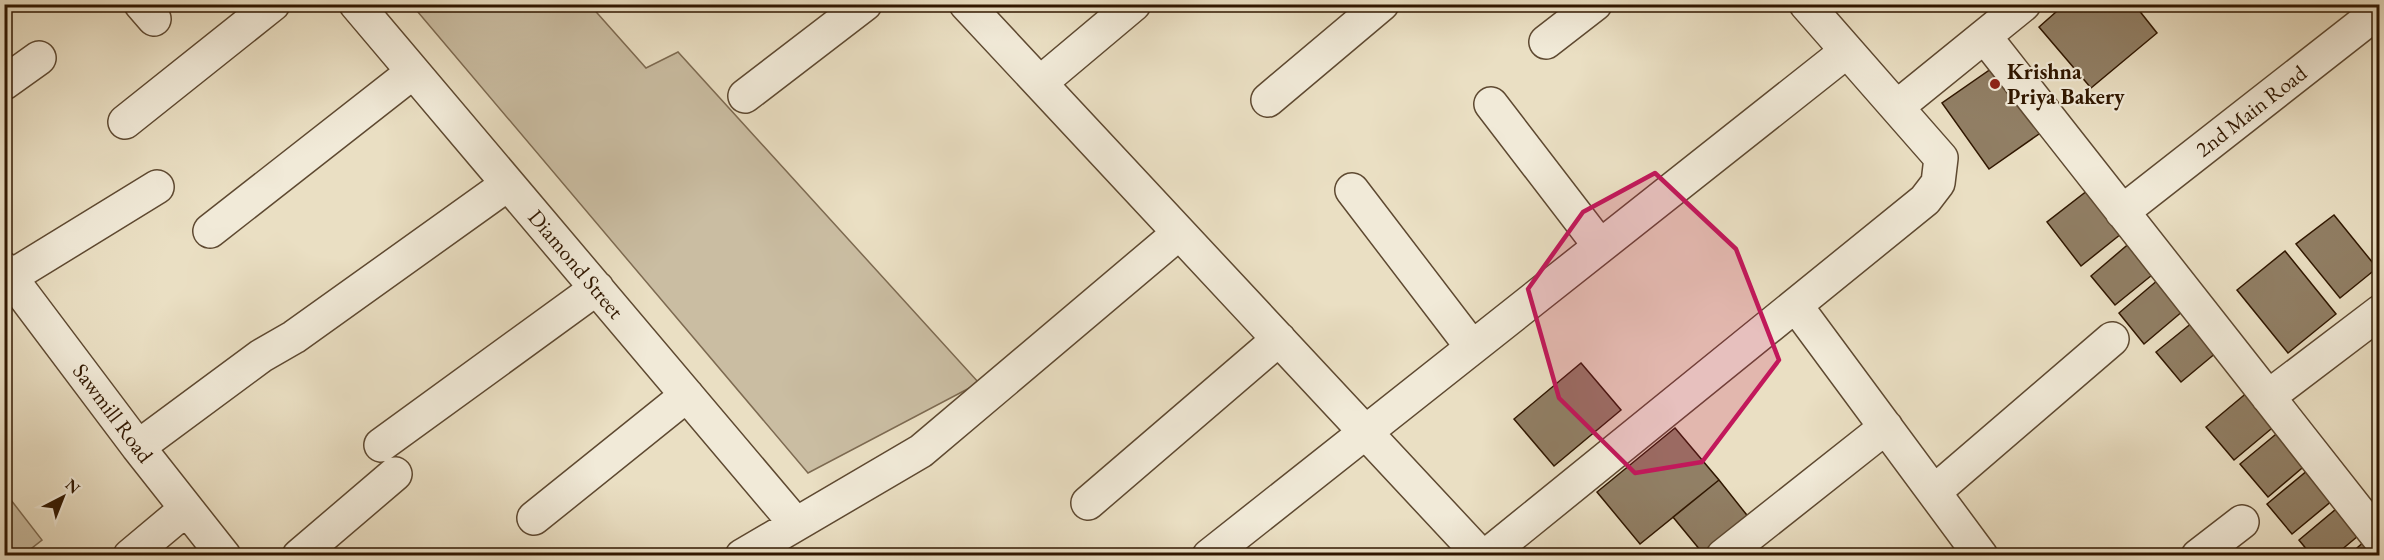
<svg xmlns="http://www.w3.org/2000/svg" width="2384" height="560" viewBox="0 0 2384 560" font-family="'EB Garamond',serif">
  <rect width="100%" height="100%" fill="#eadfc3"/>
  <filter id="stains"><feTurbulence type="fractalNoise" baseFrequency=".00333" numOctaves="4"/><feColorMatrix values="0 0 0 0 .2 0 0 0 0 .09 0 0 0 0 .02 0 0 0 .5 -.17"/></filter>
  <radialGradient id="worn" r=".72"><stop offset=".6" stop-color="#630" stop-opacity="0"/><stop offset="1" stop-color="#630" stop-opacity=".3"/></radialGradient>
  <path fill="#cabda2" stroke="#7d6a51" stroke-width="1.5" d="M412,5H590L646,68L678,52L979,383L808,473Z
    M4,491L42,540L23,555H5Z"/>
  <path fill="#917f65" stroke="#301700" stroke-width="1.5" d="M2065,4H2134L2157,33L2091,88L2039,27Z
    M2001,62L2049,127L1989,169L1942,103Z
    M2092,187L2126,230L2081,266L2047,222Z
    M2334,215L2377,268L2340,298L2296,244Z
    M2132,241L2157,271L2115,305L2091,276Z
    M2285,251L2336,314L2288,353L2237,290Z
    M2165,274L2190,305L2144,344L2119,313Z
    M2198,318L2223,347L2181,382L2156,352Z
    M1581,363L1621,410L1554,466L1514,419Z
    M2249,391L2277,424L2234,460L2206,427Z
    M1675,428L1719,480L1640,544L1597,492Z
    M2281,430L2308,463L2268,497L2240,464Z
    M2314,465L2339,495L2292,534L2267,504Z
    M2380,465V476L2374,469Z
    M1719,480L1750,519L1705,556L1673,517Z
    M2342,504L2364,531L2334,556H2312L2299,540Z
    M2367,539L2380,556H2348Z"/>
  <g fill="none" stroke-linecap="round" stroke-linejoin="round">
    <defs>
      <path id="street" d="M141,4L154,19
        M356,4L795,523
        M966,4L1481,556
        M1985,37L2380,539
        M1546,42L1595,4
        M4,83L39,58
        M1040,83L1134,4
        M745,96L865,4
        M1268,100L1382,4
        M1491,104L1600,246
        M1897,107L2024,4
        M125,122L273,4
        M1352,190L1472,347
        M2122,212L2380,10
        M210,231L413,72
        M4,269L138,447L224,556
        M4,281L157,187
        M1796,306L1981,556
        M2268,397L2380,312
        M381,445L597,288
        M138,447L261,356L294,337L508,184
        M1934,492L2112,339
        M1088,503L1279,339
        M534,518L687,395
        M130,556L186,509
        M299,556L395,474
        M742,556L921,451L1179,233
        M1209,556L1847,51
        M1486,556L1925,200L1938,183L1941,158L1806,4
        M1723,556L1886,427
        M2198,556L2242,522"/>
    </defs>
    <use href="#street" stroke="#5e4931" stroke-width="36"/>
    <use href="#street" stroke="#f1ead8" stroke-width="33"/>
  </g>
  <path fill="#c2185b" fill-opacity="0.2" stroke="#c2185b" stroke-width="4.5" stroke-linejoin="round" d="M1655,173L1736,249L1779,360L1702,462L1635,473L1559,398L1528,289L1583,212Z"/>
  <circle fill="#8f2418" stroke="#f1ead8" stroke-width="2" cx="1995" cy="84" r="6"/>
  <g text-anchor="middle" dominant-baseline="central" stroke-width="4.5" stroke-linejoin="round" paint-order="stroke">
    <g font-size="22" font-weight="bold" fill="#301700" stroke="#f1ead8" text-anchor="start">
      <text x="2007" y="71">Krishna<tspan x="2007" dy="25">Priya Bakery</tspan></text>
    </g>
    <g font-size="22" fill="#301700" stroke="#f1ead8">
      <text transform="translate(2251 111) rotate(-38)">2nd Main Road</text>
      <text transform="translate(576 264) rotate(50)">Diamond Street</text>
      <text transform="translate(113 413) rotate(53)">Sawmill Road</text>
    </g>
  </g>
  <rect width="2384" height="560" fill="none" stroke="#eadfc3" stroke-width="24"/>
  <rect x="6" y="6" width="2372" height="548" fill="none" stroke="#301700" stroke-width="3"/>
  <rect x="12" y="12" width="2360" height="536" fill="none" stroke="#301700" stroke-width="1.5"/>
  <g transform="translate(63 497) rotate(42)" stroke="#f1ead8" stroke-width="4.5" paint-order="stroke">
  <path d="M0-4.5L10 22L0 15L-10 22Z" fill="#301700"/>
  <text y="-9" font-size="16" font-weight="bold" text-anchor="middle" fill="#301700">N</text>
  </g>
  <rect width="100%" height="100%" filter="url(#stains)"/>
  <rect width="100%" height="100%" fill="url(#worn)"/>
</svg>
